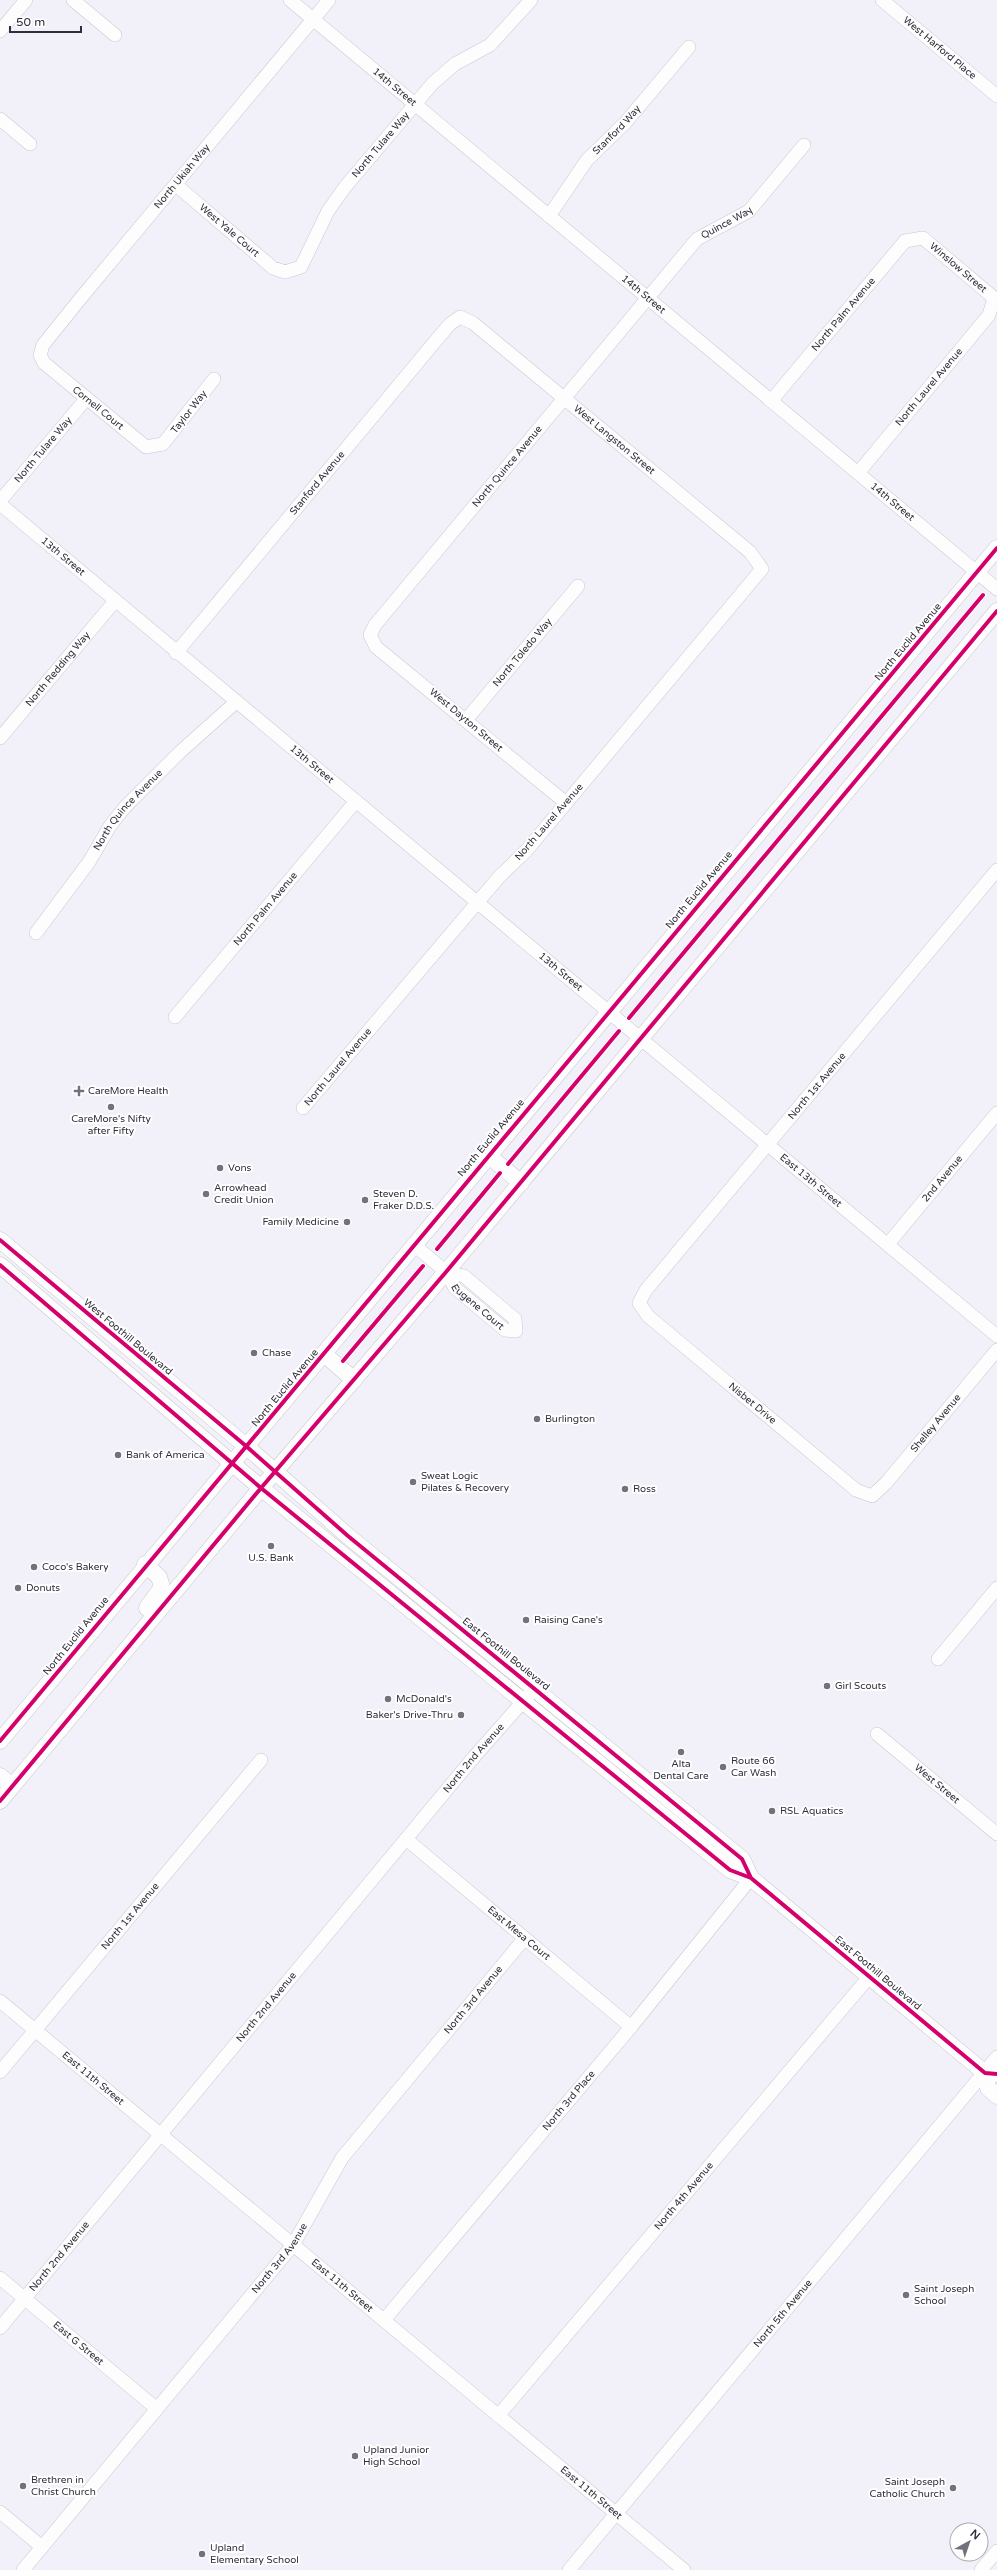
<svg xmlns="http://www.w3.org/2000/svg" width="997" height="2570" viewBox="0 0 997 2570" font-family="'Varela Round',sans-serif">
  <rect width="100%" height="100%" fill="#f2f0f8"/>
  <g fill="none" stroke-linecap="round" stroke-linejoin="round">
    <defs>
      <g id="minor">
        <path d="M73,0L115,35"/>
        <path id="s1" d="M290,0L997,589"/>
        <path id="s2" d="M882,0L997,96"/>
        <path d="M0,31L26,0"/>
        <path d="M0,119L30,144"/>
        <path id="s3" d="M176,185L273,268L285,272L301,267L328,211L345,187L433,83L455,64L490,45L531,0"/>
        <path id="s4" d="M549,216L587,160L625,123L689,47"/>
        <path id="s5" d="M214,379L163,444L146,447L44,363L40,355L43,345L80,299L329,0"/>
        <path id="s6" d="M771,401L905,241L923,238L994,298L989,315L858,473"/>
        <path id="s7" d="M0,501L86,399"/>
        <path id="s8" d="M0,504L997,1336"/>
        <path id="s9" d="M176,653L438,338L450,324L460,317L473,323L750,552L762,569L526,851L499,877L303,1108"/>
        <path id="s10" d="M466,720L578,586"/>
        <path id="s11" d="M0,738L115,601"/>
        <path id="s12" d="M566,803L376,647L370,635L375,625L697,239L749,211L804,145"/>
        <path id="s13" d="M997,870L646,1290L639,1303L648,1316L856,1490L872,1496L886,1483L997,1350"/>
        <path id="s14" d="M36,933L89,862L110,826L125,807L180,752L236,702"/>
        <path id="s15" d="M175,1017L356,801"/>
        <path id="s16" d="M413,1244L446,1272L455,1288L505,1330L516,1331L515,1319L464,1276L446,1272"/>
        <path id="s17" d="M888,1244L997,1113"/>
        <path d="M938,1659L997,1588"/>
        <path id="s18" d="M877,1734L997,1834"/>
        <path id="s19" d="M406,1839L631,2027"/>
        <path id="s20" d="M0,2001L684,2570"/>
        <path id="s21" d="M0,2072L261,1760"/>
        <path id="s22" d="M0,2278L157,2409"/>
        <path id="s23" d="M384,2320L631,2027L751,1878"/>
        <path id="s24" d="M0,2328L474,1757L535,1688"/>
        <path id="s25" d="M498,2416L869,1977"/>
        <path d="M0,2512L42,2547"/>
        <path id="s26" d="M23,2570L293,2245L342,2158L524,1939"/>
        <path id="s27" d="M569,2570L997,2057"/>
        <path d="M981,2570L997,2551"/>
      </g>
      <path id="major" d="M488,1155L521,1183
        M0,1240L246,1446L348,1536L742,1859L751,1878
        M0,1265L261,1488L730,1870L751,1878L985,2073L997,2074
        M324,1354L354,1380
        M145,1564L159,1577L162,1587L147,1608
        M0,1741L997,548
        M0,1776L12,1786
        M0,1801L261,1488L446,1272L997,611
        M985,2073L988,2088L997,2096"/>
    </defs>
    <use href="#minor" stroke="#cac7d2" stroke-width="14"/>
    <use href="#major" stroke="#cac7d2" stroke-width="17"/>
    <use href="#minor" stroke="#fdfdfe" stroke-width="13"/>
    <use href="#major" stroke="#fdfdfe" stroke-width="16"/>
    <defs>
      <path id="cycleway" d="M629,1018L983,595
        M508,1164L619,1031
        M0,1240L246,1446L348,1536L742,1859L751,1878
        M437,1249L500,1173
        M0,1265L261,1488L730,1870L751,1878L985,2073L997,2074
        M343,1361L423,1266
        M0,1741L997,548
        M0,1801L261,1488L446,1272L997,611"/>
    </defs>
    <use href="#cycleway" stroke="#fff" stroke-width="6"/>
    <use href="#cycleway" stroke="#d6006c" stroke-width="4"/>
  </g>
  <g fill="#75717c" stroke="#fff" stroke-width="1.5">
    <path d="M77 1085h4v4h4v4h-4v4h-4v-4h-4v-4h4z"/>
    <circle cx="111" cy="1107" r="4"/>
    <circle cx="220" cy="1168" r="4"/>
    <circle cx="206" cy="1194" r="4"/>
    <circle cx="365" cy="1200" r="4"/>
    <circle cx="347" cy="1222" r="4"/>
    <circle cx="254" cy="1353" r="4"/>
    <circle cx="537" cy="1419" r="4"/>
    <circle cx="118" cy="1455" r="4"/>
    <circle cx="413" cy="1482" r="4"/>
    <circle cx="625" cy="1489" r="4"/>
    <circle cx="271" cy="1546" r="4"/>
    <circle cx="34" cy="1567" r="4"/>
    <circle cx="18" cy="1588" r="4"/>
    <circle cx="526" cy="1620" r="4"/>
    <circle cx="827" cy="1686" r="4"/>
    <circle cx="388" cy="1699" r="4"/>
    <circle cx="461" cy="1715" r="4"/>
    <circle cx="681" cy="1752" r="4"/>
    <circle cx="723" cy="1767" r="4"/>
    <circle cx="772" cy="1811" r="4"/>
    <circle cx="906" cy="2295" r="4"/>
    <circle cx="355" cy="2456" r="4"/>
    <circle cx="23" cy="2486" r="4"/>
    <circle cx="953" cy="2488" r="4"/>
    <circle cx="202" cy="2554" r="4"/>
  </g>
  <g text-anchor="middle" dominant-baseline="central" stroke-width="4" stroke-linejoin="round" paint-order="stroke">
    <g font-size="10" fill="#312d3a" stroke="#fff">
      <text stroke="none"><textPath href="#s2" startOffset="75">West Harford Place</textPath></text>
      <text stroke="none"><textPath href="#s1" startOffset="136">14th Street</textPath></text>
      <text stroke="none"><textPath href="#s4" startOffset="110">Stanford Way</textPath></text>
      <text stroke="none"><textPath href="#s3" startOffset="304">North Tulare Way</textPath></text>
      <text stroke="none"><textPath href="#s5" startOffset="470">North Ukiah Way</textPath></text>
      <text stroke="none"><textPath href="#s12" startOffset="807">Quince Way</textPath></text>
      <text stroke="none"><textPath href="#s3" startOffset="70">West Yale Court</textPath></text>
      <text stroke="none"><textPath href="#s6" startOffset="273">Winslow Street</textPath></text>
      <text stroke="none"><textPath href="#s1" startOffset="460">14th Street</textPath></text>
      <text stroke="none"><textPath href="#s6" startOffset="113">North Palm Avenue</textPath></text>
      <text transform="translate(929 387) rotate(-50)">North Laurel Avenue</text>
      <text transform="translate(98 408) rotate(39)">Cornell Court</text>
      <text transform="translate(189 412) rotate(-52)">Taylor Way</text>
      <text stroke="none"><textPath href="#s9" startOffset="638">West Langston Street</textPath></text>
      <text stroke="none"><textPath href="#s7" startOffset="67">North Tulare Way</textPath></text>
      <text stroke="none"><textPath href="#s12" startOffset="477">North Quince Avenue</textPath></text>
      <text stroke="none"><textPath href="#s9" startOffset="221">Stanford Avenue</textPath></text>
      <text stroke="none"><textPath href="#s1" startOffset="784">14th Street</textPath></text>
      <text stroke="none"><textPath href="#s8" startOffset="82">13th Street</textPath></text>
      <text transform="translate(908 642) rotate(-50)">North Euclid Avenue</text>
      <text stroke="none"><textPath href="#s10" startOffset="88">North Toledo Way</textPath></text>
      <text stroke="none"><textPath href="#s11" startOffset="90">North Redding Way</textPath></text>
      <text transform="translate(466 720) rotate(40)">West Dayton Street</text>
      <text stroke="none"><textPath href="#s8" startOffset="406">13th Street</textPath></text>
      <text stroke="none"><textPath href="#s14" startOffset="154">North Quince Avenue</textPath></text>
      <text transform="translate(549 822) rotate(-49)">North Laurel Avenue</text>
      <text transform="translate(699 890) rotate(-50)">North Euclid Avenue</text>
      <text stroke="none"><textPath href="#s15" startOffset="141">North Palm Avenue</textPath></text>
      <text stroke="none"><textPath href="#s8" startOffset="730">13th Street</textPath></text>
      <text transform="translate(338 1067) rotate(-50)">North Laurel Avenue</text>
      <text transform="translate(817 1086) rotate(-50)">North 1st Avenue</text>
      <text transform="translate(491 1138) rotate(-50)">North Euclid Avenue</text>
      <text stroke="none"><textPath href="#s17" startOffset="85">2nd Avenue</textPath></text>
      <text stroke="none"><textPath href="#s8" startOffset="1056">East 13th Street</textPath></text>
      <text stroke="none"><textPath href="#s16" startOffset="91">Eugene Court</textPath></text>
      <text transform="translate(128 1337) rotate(40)">West Foothill Boulevard</text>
      <text transform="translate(285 1388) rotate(-50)">North Euclid Avenue</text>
      <text stroke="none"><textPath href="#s13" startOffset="714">Nisbet Drive</textPath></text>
      <text stroke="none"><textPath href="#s13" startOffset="963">Shelley Avenue</textPath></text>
      <text transform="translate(76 1636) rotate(-51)">North Euclid Avenue</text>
      <text transform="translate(506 1654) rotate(39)">East Foothill Boulevard</text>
      <text stroke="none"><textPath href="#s24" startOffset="741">North 2nd Avenue</textPath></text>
      <text stroke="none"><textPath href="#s18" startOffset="78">West Street</textPath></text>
      <text stroke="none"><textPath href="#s21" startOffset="203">North 1st Avenue</textPath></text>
      <text stroke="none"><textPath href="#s19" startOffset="147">East Mesa Court</textPath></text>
      <text transform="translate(878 1973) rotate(40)">East Foothill Boulevard</text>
      <text stroke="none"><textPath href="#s26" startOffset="728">North 3rd Avenue</textPath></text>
      <text stroke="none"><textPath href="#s24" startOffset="417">North 2nd Avenue</textPath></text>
      <text stroke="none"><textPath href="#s20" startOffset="121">East 11th Street</textPath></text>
      <text stroke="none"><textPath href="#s23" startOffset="287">North 3rd Place</textPath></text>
      <text stroke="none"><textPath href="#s25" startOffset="288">North 4th Avenue</textPath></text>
      <text stroke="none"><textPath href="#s24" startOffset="93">North 2nd Avenue</textPath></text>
      <text stroke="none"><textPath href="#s26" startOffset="404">North 3rd Avenue</textPath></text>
      <text stroke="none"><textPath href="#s20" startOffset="445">East 11th Street</textPath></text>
      <text stroke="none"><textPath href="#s27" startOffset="334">North 5th Avenue</textPath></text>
      <text stroke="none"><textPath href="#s22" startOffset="102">East G Street</textPath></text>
      <text stroke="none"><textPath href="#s20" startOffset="769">East 11th Street</textPath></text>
    </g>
    <g font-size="10" fill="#312d3a" stroke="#fff" text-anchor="start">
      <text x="88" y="1091">CareMore Health</text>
      <text x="111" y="1119" text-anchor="middle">CareMore's Nifty<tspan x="111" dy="12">after Fifty</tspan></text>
      <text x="228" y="1168">Vons</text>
      <text x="214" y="1188">Arrowhead<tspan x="214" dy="12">Credit Union</tspan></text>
      <text x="373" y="1194">Steven D.<tspan x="373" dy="12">Fraker D.D.S.</tspan></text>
      <text x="339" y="1222" text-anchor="end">Family Medicine</text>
      <text x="262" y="1353">Chase</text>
      <text x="545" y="1419">Burlington</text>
      <text x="126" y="1455">Bank of America</text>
      <text x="421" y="1476">Sweat Logic<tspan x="421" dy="12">Pilates &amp; Recovery</tspan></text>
      <text x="633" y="1489">Ross</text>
      <text x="271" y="1558" text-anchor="middle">U.S. Bank</text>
      <text x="42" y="1567">Coco's Bakery</text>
      <text x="26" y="1588">Donuts</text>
      <text x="534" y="1620">Raising Cane's</text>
      <text x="835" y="1686">Girl Scouts</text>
      <text x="396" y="1699">McDonald's</text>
      <text x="453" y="1715" text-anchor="end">Baker's Drive-Thru</text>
      <text x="731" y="1761">Route 66<tspan x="731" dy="12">Car Wash</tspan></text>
      <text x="681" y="1764" text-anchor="middle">Alta<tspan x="681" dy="12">Dental Care</tspan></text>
      <text x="780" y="1811">RSL Aquatics</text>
      <text x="914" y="2289">Saint Joseph<tspan x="914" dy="12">School</tspan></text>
      <text x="363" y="2450">Upland Junior<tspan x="363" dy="12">High School</tspan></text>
      <text x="31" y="2480">Brethren in<tspan x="31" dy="12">Christ Church</tspan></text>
      <text x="945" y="2482" text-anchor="end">Saint Joseph<tspan x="945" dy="12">Catholic Church</tspan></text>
      <text x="210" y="2548">Upland<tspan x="210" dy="12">Elementary School</tspan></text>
    </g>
  </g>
  <g transform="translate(969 2542) rotate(40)"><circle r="19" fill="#ffffff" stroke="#adabb0"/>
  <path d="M0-3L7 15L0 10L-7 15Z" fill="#75717c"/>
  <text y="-6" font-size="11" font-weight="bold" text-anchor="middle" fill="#312d3a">N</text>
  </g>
  <path d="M10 26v6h71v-6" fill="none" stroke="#312d3a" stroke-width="2"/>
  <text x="16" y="26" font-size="12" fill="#312d3a" stroke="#ffffff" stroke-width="3" paint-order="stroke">50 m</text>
</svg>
